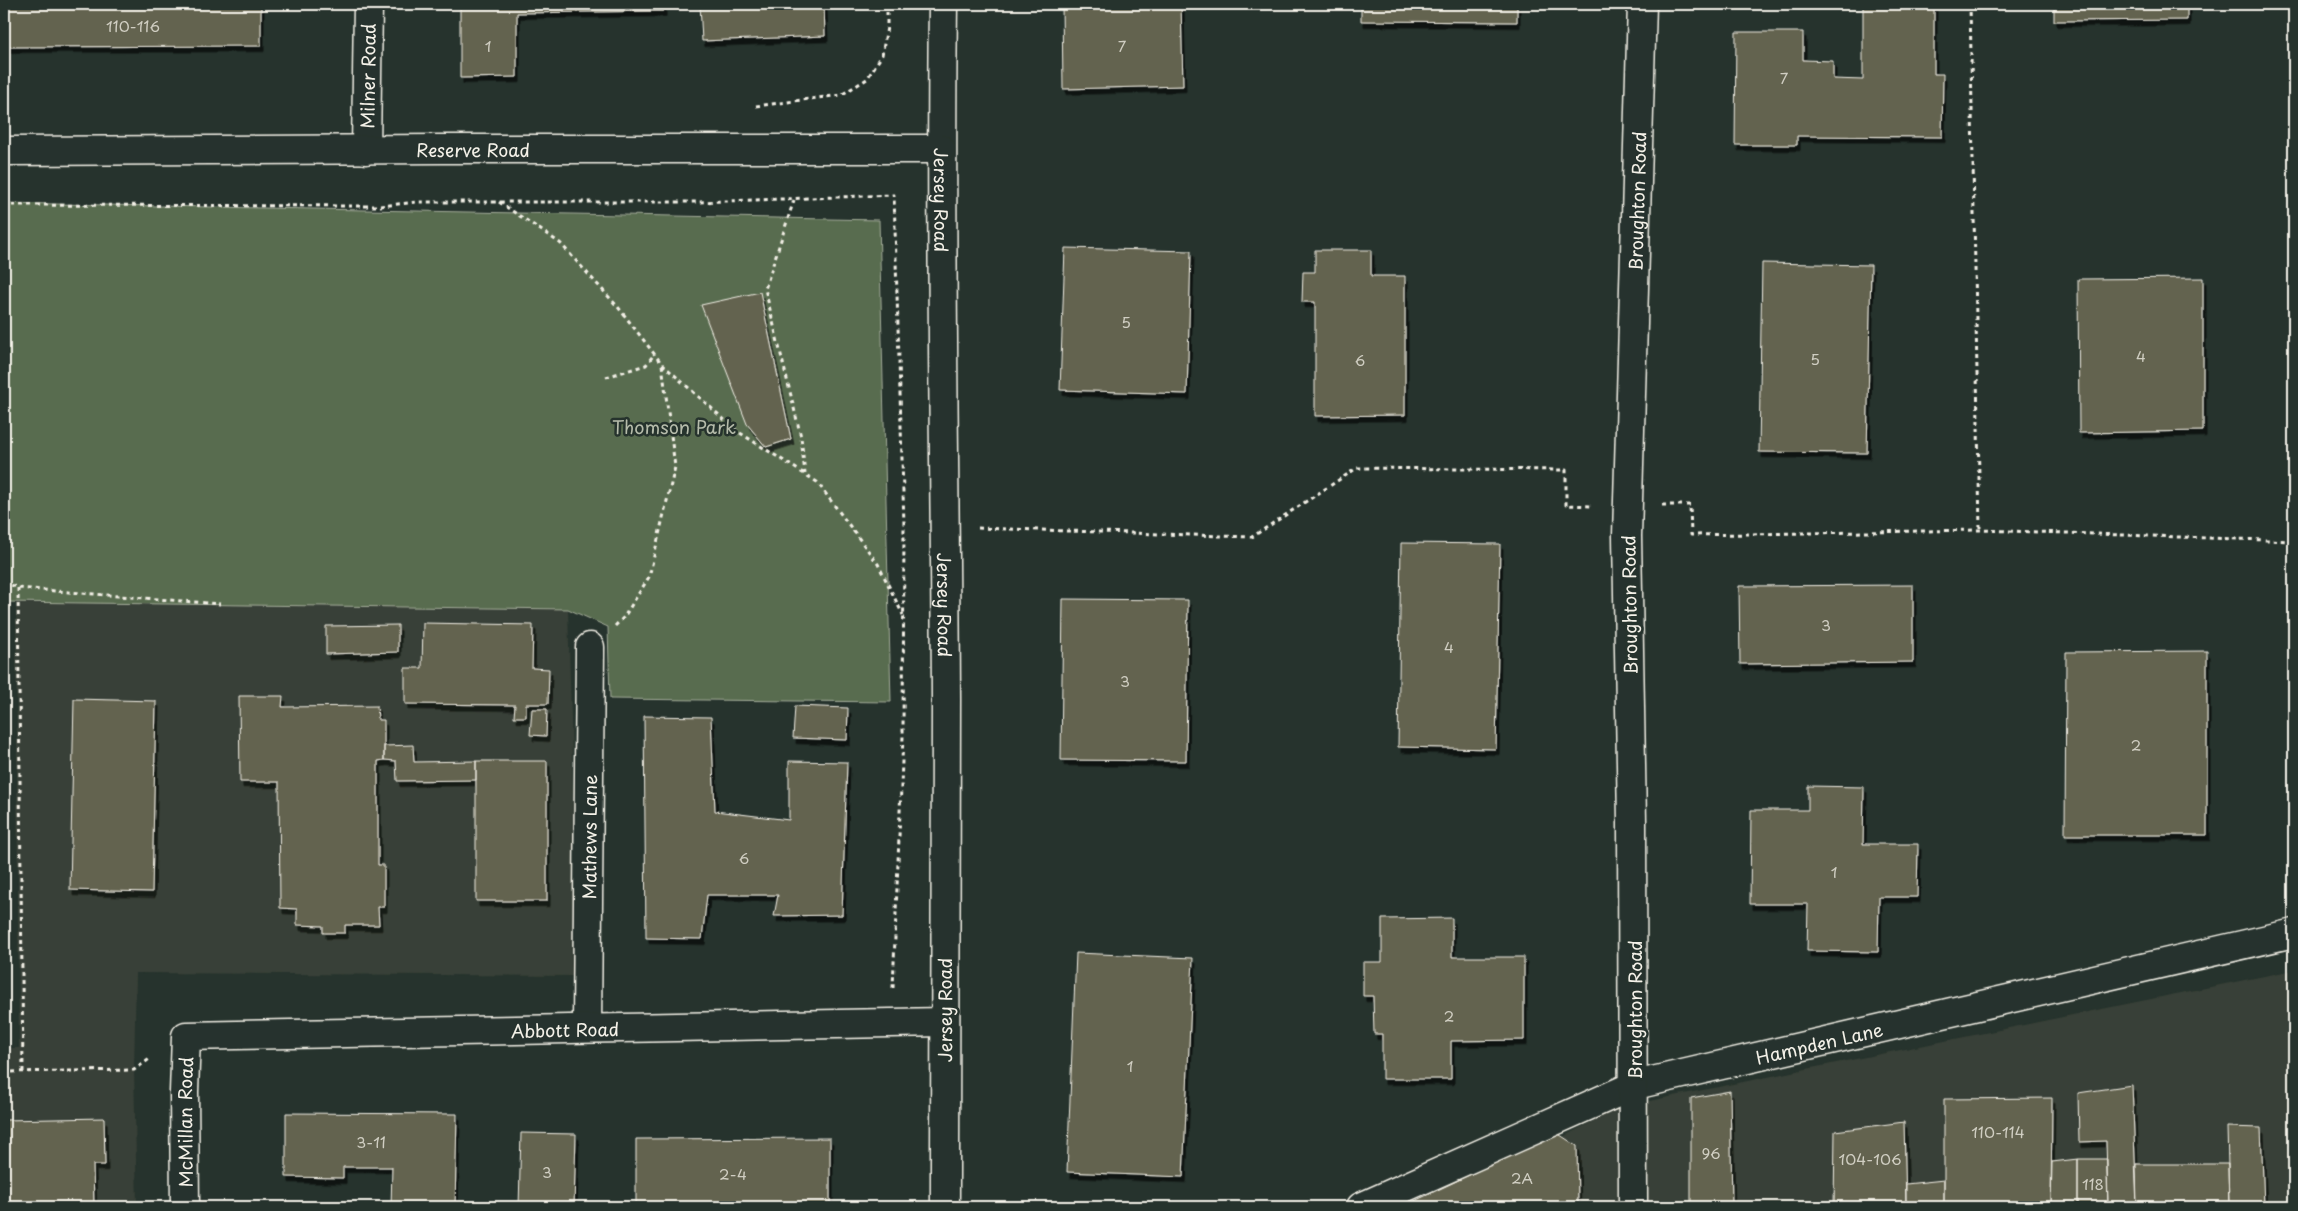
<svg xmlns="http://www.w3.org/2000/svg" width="2298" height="1211" viewBox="0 0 2298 1211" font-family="'Playpen Sans',sans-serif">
  <defs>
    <filter id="shadow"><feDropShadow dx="3" dy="5.5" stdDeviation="0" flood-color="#0009"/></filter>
  </defs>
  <rect width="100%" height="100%" fill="#26332d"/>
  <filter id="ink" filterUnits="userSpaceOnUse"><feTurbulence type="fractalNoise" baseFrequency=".02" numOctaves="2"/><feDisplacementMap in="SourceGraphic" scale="10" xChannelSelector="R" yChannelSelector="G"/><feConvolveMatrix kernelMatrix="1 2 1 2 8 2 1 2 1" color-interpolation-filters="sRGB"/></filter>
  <g filter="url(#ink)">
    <path fill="#394137" d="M16,602L568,609L578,976L136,973L134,1070L137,1207H4V1048H19Z
      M2294,970V1207H1428L1620,1107Z"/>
    <path fill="#586c4f" stroke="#a6ae9c" d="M4,203L879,220L891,702L610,699L608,627L568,609L4,602Z"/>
    <path fill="#64634f" stroke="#f4f1e8" filter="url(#shadow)" d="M4,4H261V46L4,47Z
      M460,4H663V11L517,13V77L460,78Z
      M700,4H824L825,36L702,41Z
      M1062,4H1181L1183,86L1063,89Z
      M1361,4H1517V22L1361,21Z
      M1863,4H1934V74H1943L1942,137L1797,136V145H1735L1736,32H1803V60L1833,61V79L1863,80Z
      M2054,4H2187V20L2054,21Z
      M1065,248L1191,251L1187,394L1060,390Z
      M1315,250H1371V276H1405V415L1315,416V302H1302L1303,272H1315Z
      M1762,263L1871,265L1867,453L1759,452Z
      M2203,278V431L2079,433L2078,279Z
      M760,292L791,439L766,447L747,424L701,305Z
      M1401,543L1500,544L1496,749L1398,747Z
      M1913,585V662L1740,664L1739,586Z
      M1063,599L1188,600L1186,761L1061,760Z
      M423,623L533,625L532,668L549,669L548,704H526V717H514L515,705L405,704V668H422Z
      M398,625V652L326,654V626Z
      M2207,651V835H2065L2066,652Z
      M239,696H283L282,707L377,706L378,720H384V760L378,761V865H384V907H378L379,925H345V933H323V926L297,925V909L280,908L279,782H240Z
      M74,699L156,701L152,892L70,890Z
      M795,706L848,708L847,740L793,738Z
      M532,709H547L546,736L530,735Z
      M644,716L711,717L715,811L789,820V761L847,762L842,915L774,916L778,895H707L702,939L646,938Z
      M413,745L414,762L476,761V780L397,781L396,761L384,760V746Z
      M476,761H547V901H476Z
      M1808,786L1864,787L1863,844H1918L1917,897H1879L1878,952L1807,951L1808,904H1750L1751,810H1808Z
      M1452,918V957H1524V1040L1451,1041V1079H1382V1034H1374L1373,996H1363V962H1382V919Z
      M1076,953L1193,958L1183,1177L1067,1172Z
      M2132,1085L2137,1207H2108L2106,1141L2079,1142L2078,1093Z
      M1730,1091L1732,1207H1691V1098Z
      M2052,1098L2051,1207H1944V1099Z
      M286,1113L457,1114L455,1207H391L392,1167H343V1178L286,1177Z
      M104,1118L105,1165H93L94,1207H4V1120Z
      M1904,1122L1906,1207H1834L1835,1131Z
      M2227,1127L2261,1128L2264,1207H2229Z
      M521,1133L576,1134L574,1207H519Z
      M1557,1133L1577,1146L1578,1207H1402Z
      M830,1138V1207H636V1139Z
      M2078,1159V1207H2051L2052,1162Z
      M2078,1159H2107L2108,1207H2078Z
      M2136,1164H2228L2229,1207H2137Z
      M1944,1180V1207H1906V1184Z"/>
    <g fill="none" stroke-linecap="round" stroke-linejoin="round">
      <defs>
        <g id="minor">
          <path id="s1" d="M943,4C940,236 945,467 946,699C947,869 944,1038 945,1207"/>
          <path id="s2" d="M366,150L368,4"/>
          <path id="s3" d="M4,151L442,149H941"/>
          <path id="s4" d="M587,1028L590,647"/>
          <path id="s5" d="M185,1207L184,1092L186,1036L944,1022"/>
          <path id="s6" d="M1361,1207L1635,1085L2294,933"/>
          <path id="s7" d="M1633,1207L1632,822L1627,536L1642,4"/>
        </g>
      </defs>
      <use href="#minor" stroke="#f4f1e8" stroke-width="31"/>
      <path stroke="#f4f1e8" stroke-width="3" stroke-dasharray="4 4" stroke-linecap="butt" d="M1970,4L1980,530
        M756,106L841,95L867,79L882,55L887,27V4
        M794,200L765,289L801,437L805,474
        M499,202L560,243L618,307L662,364L737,431L817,482L878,564L903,615
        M4,205L380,206L417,202H698L894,195L904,525L903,736L893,988
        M606,377L646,365L655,353
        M1662,505H1690L1691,535L1980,530L2294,541
        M978,528L1252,537L1357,468L1566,470V505L1593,506
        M4,582L18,588L220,604
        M18,588L23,1072
        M615,626L624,617L649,577L675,467L662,364
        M4,1072L134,1070L151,1058"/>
      <use href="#minor" stroke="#26332d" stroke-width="28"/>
    </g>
  </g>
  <g text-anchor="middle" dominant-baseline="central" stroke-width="5" stroke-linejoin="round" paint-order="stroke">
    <g font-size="15" fill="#d0cec2">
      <text x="133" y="25">110-116</text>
      <text x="488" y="45">1</text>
      <text x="1122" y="45">7</text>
      <text x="1784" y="77">7</text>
      <text x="1126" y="321">5</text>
      <text x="2141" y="355">4</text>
      <text x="1815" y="358">5</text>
      <text x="1360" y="359">6</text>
      <text x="1826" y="624">3</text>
      <text x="1449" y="646">4</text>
      <text x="1125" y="680">3</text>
      <text x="2136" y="744">2</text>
      <text x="744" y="857">6</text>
      <text x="1834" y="871">1</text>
      <text x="1449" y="1015">2</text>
      <text x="1130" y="1065">1</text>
      <text x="1998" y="1131">110-114</text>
      <text x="371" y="1141">3-11</text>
      <text x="1711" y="1152">96</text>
      <text x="1870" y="1158">104-106</text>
      <text x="547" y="1171">3</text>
      <text x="733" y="1173">2-4</text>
      <text x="1522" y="1177">2A</text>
      <text x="2093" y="1183">118</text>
    </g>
    <g font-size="18" fill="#f4f1e8" stroke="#26332d">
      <text stroke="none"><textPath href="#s2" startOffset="74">Milner Road</textPath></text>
      <text stroke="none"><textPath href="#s3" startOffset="469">Reserve Road</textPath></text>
      <text stroke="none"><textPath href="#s1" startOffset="196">Jersey Road</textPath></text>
      <text stroke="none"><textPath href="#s7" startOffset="1006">Broughton Road</textPath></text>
      <text transform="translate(1629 605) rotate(-91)">Broughton Road</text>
      <text stroke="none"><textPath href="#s1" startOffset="601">Jersey Road</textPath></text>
      <text stroke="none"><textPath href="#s4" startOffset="191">Mathews Lane</textPath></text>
      <text transform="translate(944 1010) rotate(-90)">Jersey Road</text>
      <text transform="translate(1634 1010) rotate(-90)">Broughton Road</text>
      <text stroke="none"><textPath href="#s5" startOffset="550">Abbott Road</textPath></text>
      <text stroke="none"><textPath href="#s6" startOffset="489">Hampden Lane</textPath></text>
      <text stroke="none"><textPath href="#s5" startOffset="85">McMillan Road</textPath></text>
    </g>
    <g font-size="18" fill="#b6bcab" stroke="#26332d">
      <text x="674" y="426">Thomson Park</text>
    </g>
  </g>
  <rect width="2298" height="1211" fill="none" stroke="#26332d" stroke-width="20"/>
  <rect x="10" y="10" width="2278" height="1191" fill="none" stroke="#f4f1e8" stroke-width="2" filter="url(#ink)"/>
</svg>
